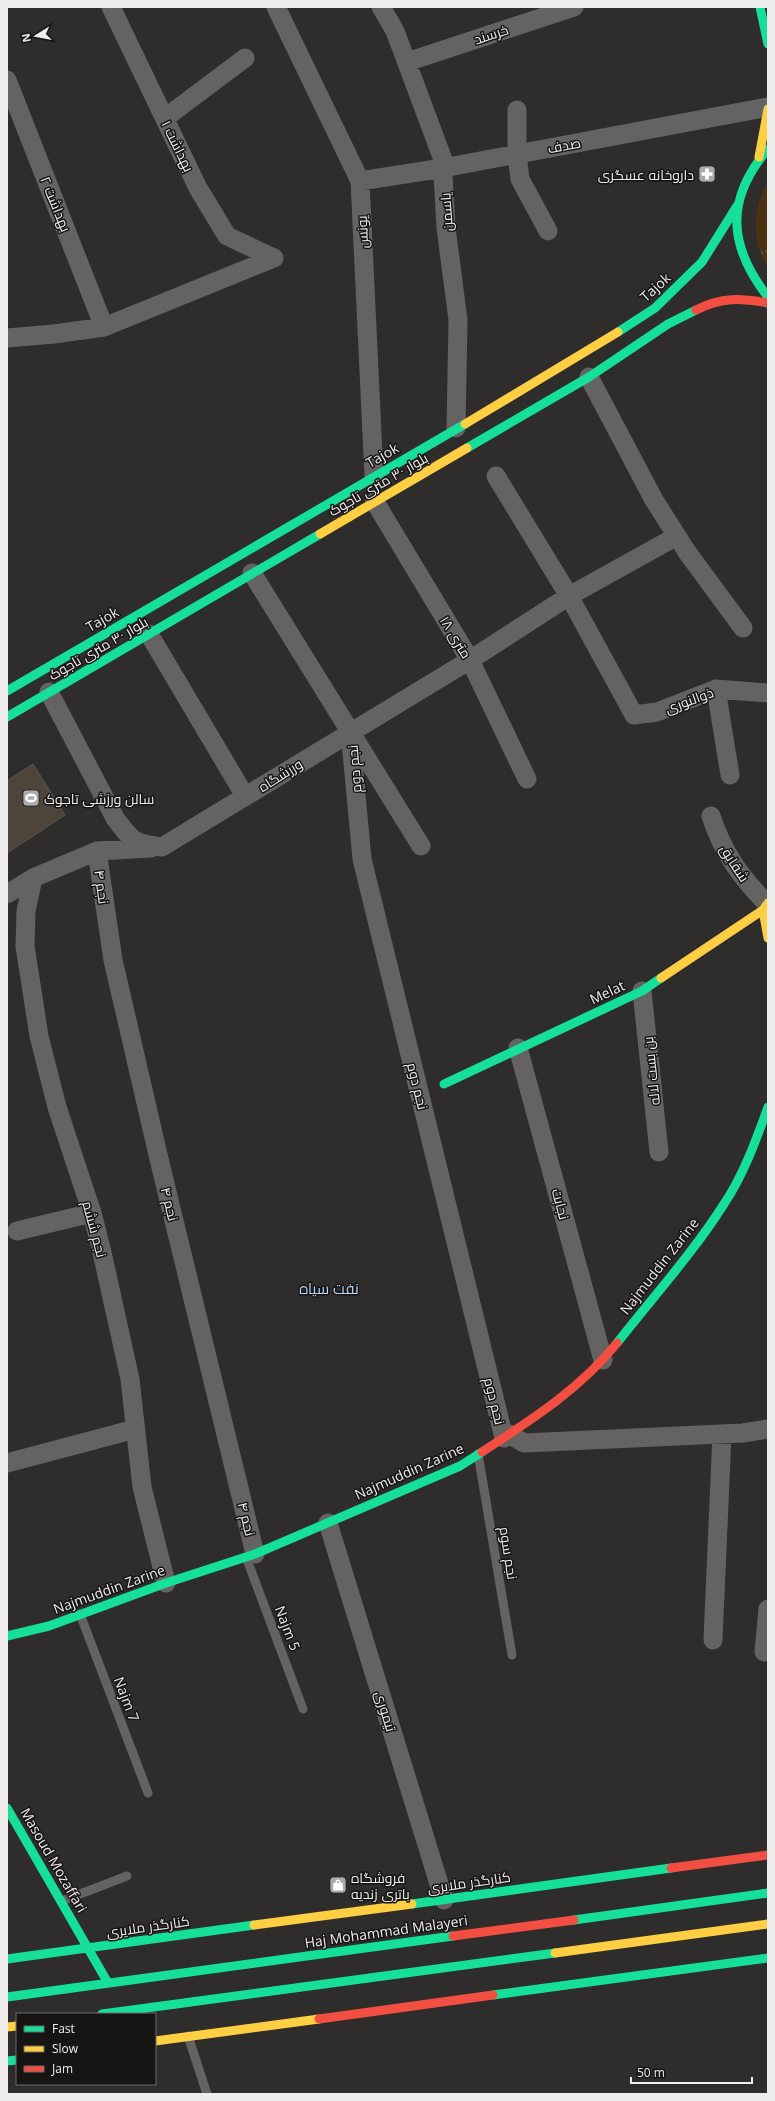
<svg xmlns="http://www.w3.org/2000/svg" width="775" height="2101" viewBox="0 0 775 2101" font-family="'Open Sans',Cairo,sans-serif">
  <rect width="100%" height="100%" fill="#2e2d2b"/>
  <path fill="#4a3213" d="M768,182V268C751,243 752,207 768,182Z"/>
  <path fill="#4d453a" stroke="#5a5857" d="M33,764L65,815L7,853V781Z"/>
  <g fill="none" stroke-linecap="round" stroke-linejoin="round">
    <path stroke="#656564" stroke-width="2.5" stroke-dasharray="1 3" stroke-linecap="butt" d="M762,253L768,251"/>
    <path stroke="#646362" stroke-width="9" d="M478,1454L512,1655
      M246,1557L303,1709
      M80,1614L148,1793
      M62,1901L127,1876
      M188,2036L207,2094"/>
    <path stroke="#646362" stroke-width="19" d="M111,7L198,188L227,236L274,258
      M276,7L360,181L374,476
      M381,7L395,31L442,157L446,228L458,320L456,428
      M407,62L574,7
      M7,80L104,327
      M517,110V154L520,179L548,231
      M165,118L245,58
      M360,181L443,168L768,107
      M7,338L54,334L104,327L274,258
      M589,377L654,500L687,552L743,628
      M496,476L569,596L634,715L657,712L716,689L768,693
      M375,502L470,660L527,779
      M252,573L421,846
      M149,634L245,796
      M716,689L730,775
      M49,692L115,818C133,842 133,843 162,847L470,660L569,596L677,536
      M350,731L362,859L504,1438
      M711,816C723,853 740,876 767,904
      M97,851L113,960L159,1159L255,1554
      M33,878L26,911L25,946L39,1036L57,1107L92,1213L101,1248L130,1379L142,1487L166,1583
      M7,894L33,878L97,851L151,848
      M642,991L659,1152
      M518,1048L603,1360
      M17,1231L92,1213
      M509,1434L524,1443L743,1433L768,1429
      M7,1463L135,1429
      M328,1523L444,1900
      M713,1640L722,1434
      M764,1652L768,1609"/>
    <path stroke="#16e098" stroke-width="9" d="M760,7L768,44
      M768,149C725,199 728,246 768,297
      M618,332L655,308L702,262L737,206
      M467,448L589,377L668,324L696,310
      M7,691L465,424
      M7,717L320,534
      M444,1084L642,991L661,978
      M617,1343C653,1297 693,1253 724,1204C744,1174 756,1140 768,1107
      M7,1636L49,1626L166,1583L255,1554L460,1466L482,1452
      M7,1808L108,1983
      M412,1904L671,1868
      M574,1920L768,1893
      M7,1959L254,1925
      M493,1995L768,1958
      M7,1997L453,1936
      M102,2014L555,1953
      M7,2061L17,2060"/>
    <path stroke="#ffcf43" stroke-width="9" d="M759,157L768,109
      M465,424L618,332
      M320,534L467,448
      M763,910L768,938
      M661,978L763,910L768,903
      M254,1925L412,1904
      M555,1953L768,1924
      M7,2027L17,2026
      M155,2041L319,2019"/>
    <path stroke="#f24e42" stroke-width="9" d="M696,310C722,297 740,298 768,303
      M482,1452C531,1420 579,1390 617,1343
      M671,1868L768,1855
      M453,1936L574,1920
      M319,2019L493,1995"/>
  </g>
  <defs>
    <symbol id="pharmacy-square" viewBox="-11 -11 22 22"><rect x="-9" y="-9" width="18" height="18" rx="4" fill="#acaaa8" stroke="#161514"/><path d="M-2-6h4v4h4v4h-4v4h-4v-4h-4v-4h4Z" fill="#fff"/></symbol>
    <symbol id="stadium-square" viewBox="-11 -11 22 22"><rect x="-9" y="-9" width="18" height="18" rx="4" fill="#acaaa8" stroke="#161514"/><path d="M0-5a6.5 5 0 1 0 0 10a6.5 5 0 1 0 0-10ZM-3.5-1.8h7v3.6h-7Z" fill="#fff"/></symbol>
    <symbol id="shop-square" viewBox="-11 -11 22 22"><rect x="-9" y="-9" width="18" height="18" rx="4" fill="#acaaa8" stroke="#161514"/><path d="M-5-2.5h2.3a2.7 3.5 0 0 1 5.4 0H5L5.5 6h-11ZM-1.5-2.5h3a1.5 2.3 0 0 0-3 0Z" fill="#fff"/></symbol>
  </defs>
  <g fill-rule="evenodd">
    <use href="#pharmacy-square" x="697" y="164" width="20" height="20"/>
    <use href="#stadium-square" x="21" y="788" width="20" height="20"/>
    <use href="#shop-square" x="328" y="1875" width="20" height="20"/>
  </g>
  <g text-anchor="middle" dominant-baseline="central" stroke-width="3" stroke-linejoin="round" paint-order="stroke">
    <g font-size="14" fill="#f0eeec" stroke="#161514">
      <text transform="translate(491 34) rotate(-18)">خرسند</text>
      <text transform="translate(564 145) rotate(-11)">صدف</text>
      <text transform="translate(178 146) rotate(64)">بهداشت ۱</text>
      <text transform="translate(56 204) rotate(68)">بهداشت ۲</text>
      <text transform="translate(446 212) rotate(-94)">یاسمن</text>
      <text transform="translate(362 232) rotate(-93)">یونس</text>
      <text transform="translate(655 287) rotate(-42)">Tajok</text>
      <text transform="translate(382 455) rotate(-30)">Tajok</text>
      <text transform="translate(378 484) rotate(-30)">بلوار ۳۰ متری تاجوک</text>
      <text transform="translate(102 619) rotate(-30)">Tajok</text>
      <text transform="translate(456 637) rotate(59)">۱۸ متری</text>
      <text transform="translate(98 648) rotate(-30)">بلوار ۳۰ متری تاجوک</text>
      <text transform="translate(689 700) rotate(-20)">ذوالنوری</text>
      <text transform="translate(354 769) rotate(-95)">نجم دوم</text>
      <text transform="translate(280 775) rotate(-32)">ورزشگاه</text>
      <text transform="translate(735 863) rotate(57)">شقایق</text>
      <text transform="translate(102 887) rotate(82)">نجم ۴</text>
      <text transform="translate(607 992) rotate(-25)">Melat</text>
      <text transform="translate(651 1071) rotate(-96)">بن بست لاله</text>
      <text transform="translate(418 1086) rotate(76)">نجم دوم</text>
      <text transform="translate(170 1204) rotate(76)">نجم ۴</text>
      <text transform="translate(561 1204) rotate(75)">نجابت</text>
      <text transform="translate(95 1229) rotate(75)">نجم ششم</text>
      <text transform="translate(659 1266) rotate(-52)">Najmuddin Zarine</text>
      <text transform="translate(495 1401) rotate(76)">نجم دوم</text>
      <text transform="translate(409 1471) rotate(-24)">Najmuddin Zarine</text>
      <text transform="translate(247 1519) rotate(76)">نجم ۴</text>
      <text transform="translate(509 1553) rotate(81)">نجم سوم</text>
      <text transform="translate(109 1589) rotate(-20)">Najmuddin Zarine</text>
      <text transform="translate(288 1628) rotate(69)">Najm 5</text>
      <text transform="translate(127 1699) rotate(69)">Najm 7</text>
      <text transform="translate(386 1711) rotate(73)">تیموری</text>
      <text transform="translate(54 1860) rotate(60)">Masoud Mozaffari</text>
      <text transform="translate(469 1882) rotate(-8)">کنارگذر ملایری</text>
      <text transform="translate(148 1926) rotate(-8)">کنارگذر ملایری</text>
      <text transform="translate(386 1931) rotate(-8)">Haj Mohammad Malayeri</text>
    </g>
    <g font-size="14" fill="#f0eeec" stroke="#161514" text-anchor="start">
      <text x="694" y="174" text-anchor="end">داروخانه عسگری</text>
      <text x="44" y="798">سالن ورزشی تاجوک</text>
      <text x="351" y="1877">فروشگاه<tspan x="351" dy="16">باتری زندیه</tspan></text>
    </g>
    <g font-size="15" fill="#b7d8fb" stroke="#161514">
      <text x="329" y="1288">نفت سیاه</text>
    </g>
  </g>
  <rect width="775" height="2101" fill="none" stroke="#f0eeec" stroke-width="16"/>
  <rect x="16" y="2013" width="140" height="72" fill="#161514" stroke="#6d6c6a"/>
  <rect x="24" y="2026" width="20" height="6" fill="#16e098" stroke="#6d6c6a"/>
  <text x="52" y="2033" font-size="12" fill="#f0eeec">Fast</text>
  <rect x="24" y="2046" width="20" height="6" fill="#ffcf43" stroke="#6d6c6a"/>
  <text x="52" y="2053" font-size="12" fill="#f0eeec">Slow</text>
  <rect x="24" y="2066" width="20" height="6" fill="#f24e42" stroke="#6d6c6a"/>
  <text x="52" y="2073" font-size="12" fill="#f0eeec">Jam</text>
  <g transform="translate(36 36) rotate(259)" stroke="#161514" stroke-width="3" paint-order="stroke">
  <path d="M0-3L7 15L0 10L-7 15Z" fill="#f0eeec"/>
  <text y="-6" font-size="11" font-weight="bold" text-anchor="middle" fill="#f0eeec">N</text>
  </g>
  <path d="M631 2077v6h121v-6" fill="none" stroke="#f0eeec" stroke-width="2"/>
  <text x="637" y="2077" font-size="12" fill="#f0eeec" stroke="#161514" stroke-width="3" paint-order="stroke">50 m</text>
</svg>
